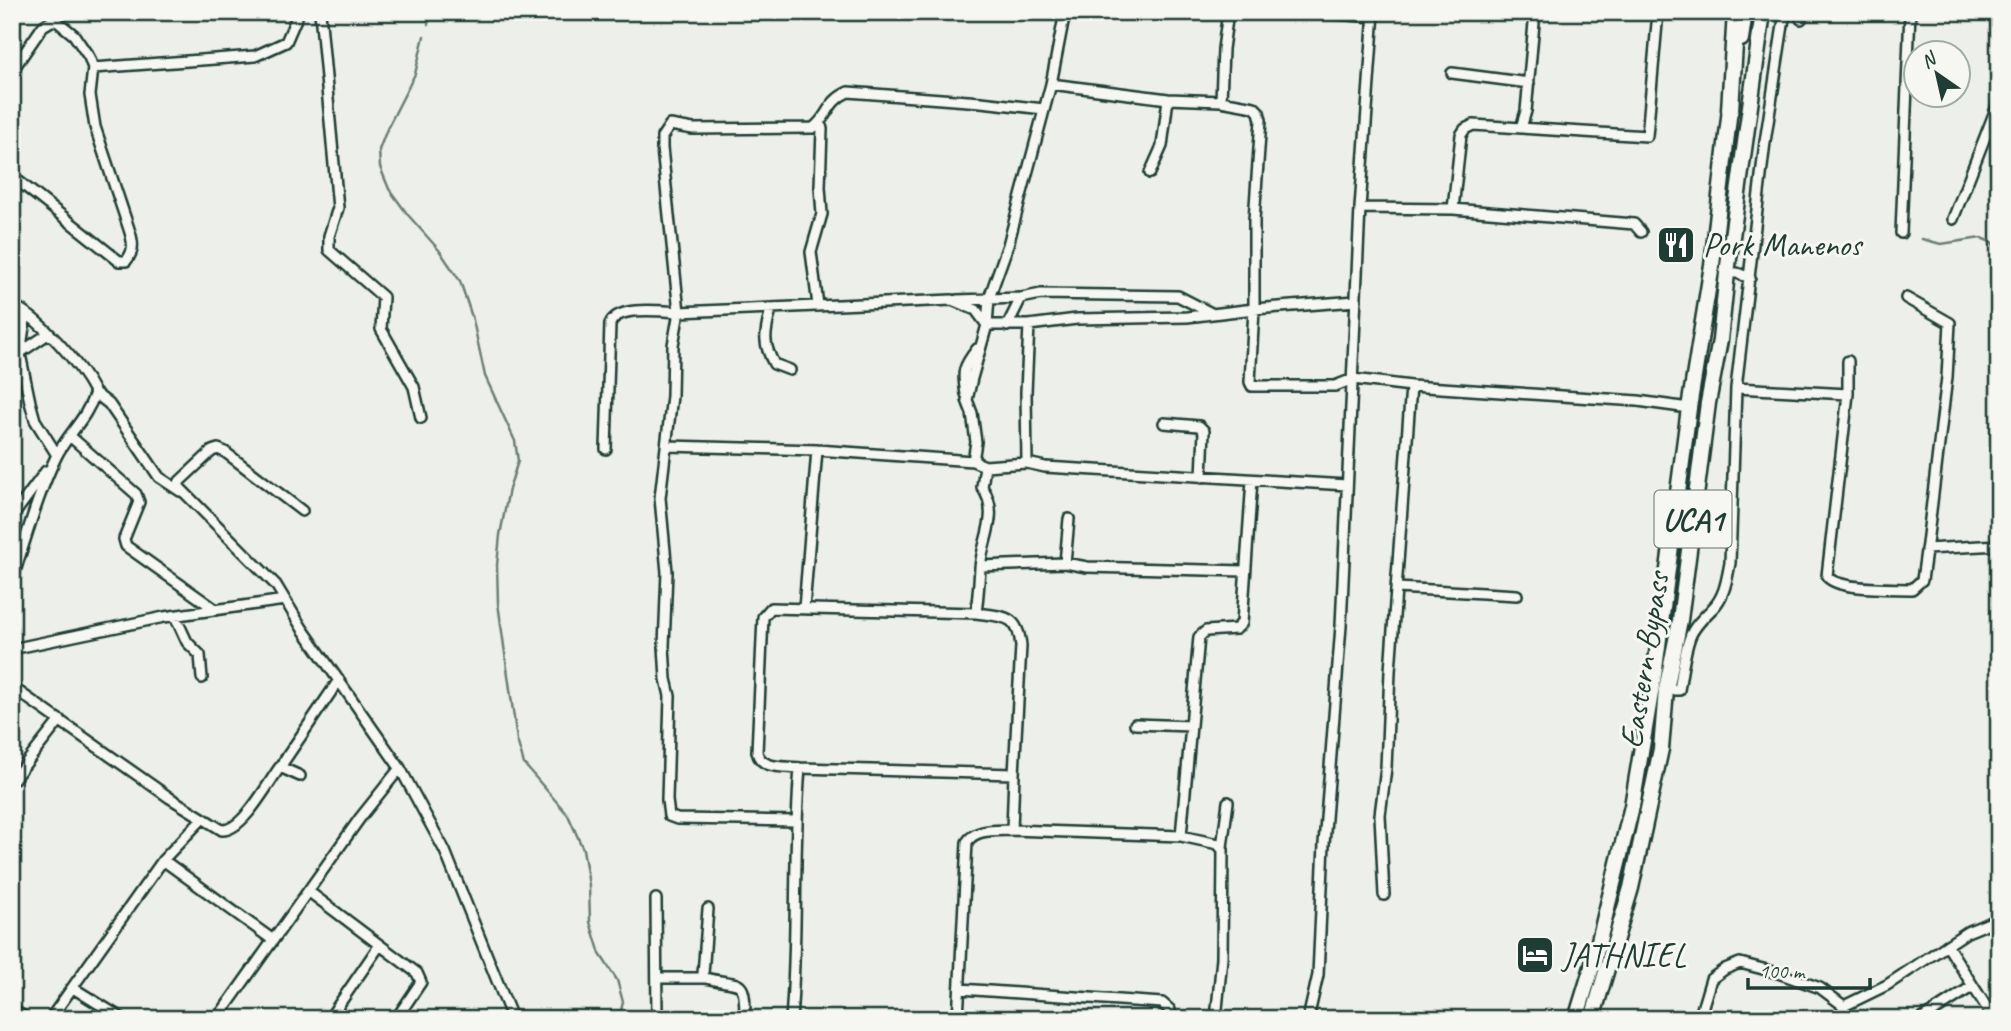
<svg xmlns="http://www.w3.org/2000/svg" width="2011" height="1031" viewBox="0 0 2011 1031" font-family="Caveat,sans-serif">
  <rect width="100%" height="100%" fill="#edefea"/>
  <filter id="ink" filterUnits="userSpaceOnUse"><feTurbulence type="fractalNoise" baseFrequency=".0143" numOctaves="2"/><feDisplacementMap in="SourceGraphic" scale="14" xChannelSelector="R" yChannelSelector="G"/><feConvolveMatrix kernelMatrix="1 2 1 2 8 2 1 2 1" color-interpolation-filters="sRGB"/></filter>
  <g filter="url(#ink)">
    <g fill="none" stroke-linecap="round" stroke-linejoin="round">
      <path stroke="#6c7e77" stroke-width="2.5" d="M428,24L432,12
        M424,36L415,74L387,129L379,150L380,167L389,189L408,215L439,250L460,281L473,320L485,376L515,441L518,461L509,489L500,535L497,565L498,603L517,740L524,764L568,815L583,849L589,885L590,922L600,954L617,980L623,1002L619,1019
        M1922,239L1941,244L1981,238L1993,243L1995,254L1992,261L1999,267"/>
      <defs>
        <path id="minor" d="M320,12L338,208L329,236V250L383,297L381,329L414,387L421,418
          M1065,12L1051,84L1168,99L1221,101L1254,107L1259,112L1261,120L1254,220V309L1250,382L1252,386H1335L1353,379L1411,386L1638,401L1689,408
          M1309,12L1374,17
          M1801,19V12
          M93,68L255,56L286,42L299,12
          M12,71L43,26L53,20L58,22L74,35L89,57L93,68L90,95L95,127L129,229C133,241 135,251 126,261H119L12,176
          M1452,73L1529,83
          M1221,101L1223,49L1228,12
          M1521,128L1526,111L1535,12
          M1150,173L1162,146L1168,99
          M1360,208L1453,209L1461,135L1465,129L1473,125L1647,136L1658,12
          M1453,209L1634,224L1641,232
          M1953,219L1999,101
          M1901,233L1910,12
          M1727,273H1737L1750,278
          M957,300L1021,298
          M12,304C43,322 79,362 95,393C86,420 68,433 56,457C37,496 26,539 12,580
          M818,305L811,252L822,214L820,187L822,129L820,123
          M771,309C765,333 762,342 774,364L790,370
          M26,313L20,354L30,402L35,420L57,455L56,457
          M1007,326L1021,298L1041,294L1178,296L1211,313
          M12,358L48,334
          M1736,388L1848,394L1827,576C1837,591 1894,588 1912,589L1922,580L1927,544L1947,377L1950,323L1906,298
          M95,393L109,404L159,477L180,491
          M966,394C962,371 963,367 977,349
          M1848,394V361
          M1164,423L1199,426L1204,431L1202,477
          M71,437L136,494L139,502L124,539L126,546L216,610
          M667,446L817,450L973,461L985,466L982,487C1001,514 982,539 980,568C979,583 978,598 976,613
          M606,449L610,324C617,305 661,311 679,312L662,148V137L670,125L693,129L813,128C829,117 826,102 848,92L981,102L1044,109
          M973,461L976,442L972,413L967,400L972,378L987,325L989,298L1008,245L1051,84
          M1027,463L1026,392L1029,325
          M985,466L1027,463L1045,467L1347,485
          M302,511L225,452L218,449L212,451L180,481L178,486L276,585L302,628L400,768L445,851L510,1013
          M12,517L46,471
          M1926,549L1999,545
          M1065,563L1069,519
          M980,566L1065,563L1087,567L1245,571
          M1397,588L1517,595
          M804,608L817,450
          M175,616L187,642L200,655L202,678
          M12,649L164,617L285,600
          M12,687L170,798L222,830C243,831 268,783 280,767L300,776
          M1666,690H1679C1682,673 1684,653 1690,637C1694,626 1705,616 1713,608C1725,596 1727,578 1730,563L1736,388L1765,142L1785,12
          M1135,724L1191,726
          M280,767L339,680
          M12,781L60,720
          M796,821L677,819L669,816L667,800L670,696L666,679L664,646L667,572L660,498L672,396L673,345L679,312L952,300L976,310L987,325H1029L1077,319L1187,317L1254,309L1356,301
          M1012,830L1181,836L1199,637L1206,631L1236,629L1242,623L1252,480
          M1181,836L1218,844L1223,850L1222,958L1216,1019
          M1222,847L1228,802
          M163,860L273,940
          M308,891L417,973L421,982L396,1019
          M1384,895L1380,815L1386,768L1390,671L1411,386
          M656,899L657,1019
          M708,909L703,974L705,978C742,987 745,975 745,1019
          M1947,945L1994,1019
          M658,978H705
          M73,988L123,1019
          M960,989L1162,1003L1170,1010L1171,1019
          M1844,1006L1887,985L1967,932L1999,919
          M12,1009L27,1019
          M50,1019L163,860L202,819
          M217,1019L360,818L400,768
          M329,1019L379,946
          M791,1019C798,935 793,852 800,768
          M958,1019L967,842C976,828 997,831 1012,830L1014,774L800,768C785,766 761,770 757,752L763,617L771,608L976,613C1004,617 1018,614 1021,646L1014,774
          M1308,1019L1318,975L1324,844L1341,626L1360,208L1374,12
          M1699,1019L1711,979L1725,969L1740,963L1778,973L1820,988L1844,1006
          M1842,1019L1844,1006
          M1922,1019L1973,986"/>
        <path id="primary" d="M1741,39L1745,12
          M1576,1019L1595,957L1632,806L1655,669L1689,408L1712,265L1731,100
          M1592,1019L1631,888L1661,749L1666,690L1680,620L1708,403L1720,340L1727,273L1763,12"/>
        <path id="trunk" d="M1730,110L1736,12"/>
      </defs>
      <use href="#minor" stroke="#1f3d34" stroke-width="14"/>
      <use href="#primary" stroke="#1f3d34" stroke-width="19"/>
      <use href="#trunk" stroke="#1f3d34" stroke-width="21"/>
      <use href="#minor" stroke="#f6f6f2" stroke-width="9"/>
      <use href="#primary" stroke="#f6f6f2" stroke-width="14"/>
      <use href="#trunk" stroke="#f6f6f2" stroke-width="16"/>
    </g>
  </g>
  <defs>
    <symbol id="restaurant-square" viewBox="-11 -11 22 22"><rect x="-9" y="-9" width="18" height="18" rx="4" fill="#1f3d34" stroke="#f6f6f2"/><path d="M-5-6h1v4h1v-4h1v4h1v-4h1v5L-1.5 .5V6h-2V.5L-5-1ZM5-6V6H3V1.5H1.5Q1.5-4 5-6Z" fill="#fff"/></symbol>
    <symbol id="hotel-square" viewBox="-11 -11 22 22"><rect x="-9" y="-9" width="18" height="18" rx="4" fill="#1f3d34" stroke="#f6f6f2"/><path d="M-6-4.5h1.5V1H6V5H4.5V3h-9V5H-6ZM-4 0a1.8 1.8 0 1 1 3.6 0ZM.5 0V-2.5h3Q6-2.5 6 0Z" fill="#fff"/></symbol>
  </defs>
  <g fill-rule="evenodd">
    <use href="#restaurant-square" x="1654" y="223" width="44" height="44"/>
    <use href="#hotel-square" x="1513" y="933" width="44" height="44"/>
  </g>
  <g text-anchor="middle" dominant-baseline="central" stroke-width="6" stroke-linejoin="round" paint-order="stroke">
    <rect fill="#f6f6f2" stroke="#60746d" stroke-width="2" x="1654.5" y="490.5" width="77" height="57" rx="5"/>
    <g font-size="32" font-weight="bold" fill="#1f3d34">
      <text x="1693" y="519">UCA1</text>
    </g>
    <g font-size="33" fill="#1f3d34" stroke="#f6f6f2" text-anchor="start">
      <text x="1703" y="245">Pork Manenos</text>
      <text x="1562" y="955">JATHNIEL</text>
    </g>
    <g font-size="33" fill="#1f3d34" stroke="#f6f6f2">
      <text transform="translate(1644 660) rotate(-81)">Eastern Bypass</text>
    </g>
  </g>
  <rect width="2011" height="1031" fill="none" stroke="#f6f6f2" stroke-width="42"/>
  <rect x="21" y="21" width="1969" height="989" fill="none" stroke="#1f3d34" stroke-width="2.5" filter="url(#ink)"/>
  <g transform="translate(1937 74) rotate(326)"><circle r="33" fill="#f6f6f2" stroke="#a0aca6" stroke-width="2"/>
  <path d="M0-5L12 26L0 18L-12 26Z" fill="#1f3d34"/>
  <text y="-10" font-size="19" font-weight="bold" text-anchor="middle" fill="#1f3d34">N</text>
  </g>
  <path d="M1748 978v10h122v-10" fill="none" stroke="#1f3d34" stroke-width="3.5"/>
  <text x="1759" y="978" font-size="21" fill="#1f3d34" stroke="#f6f6f2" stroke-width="5" paint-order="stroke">100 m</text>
</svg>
